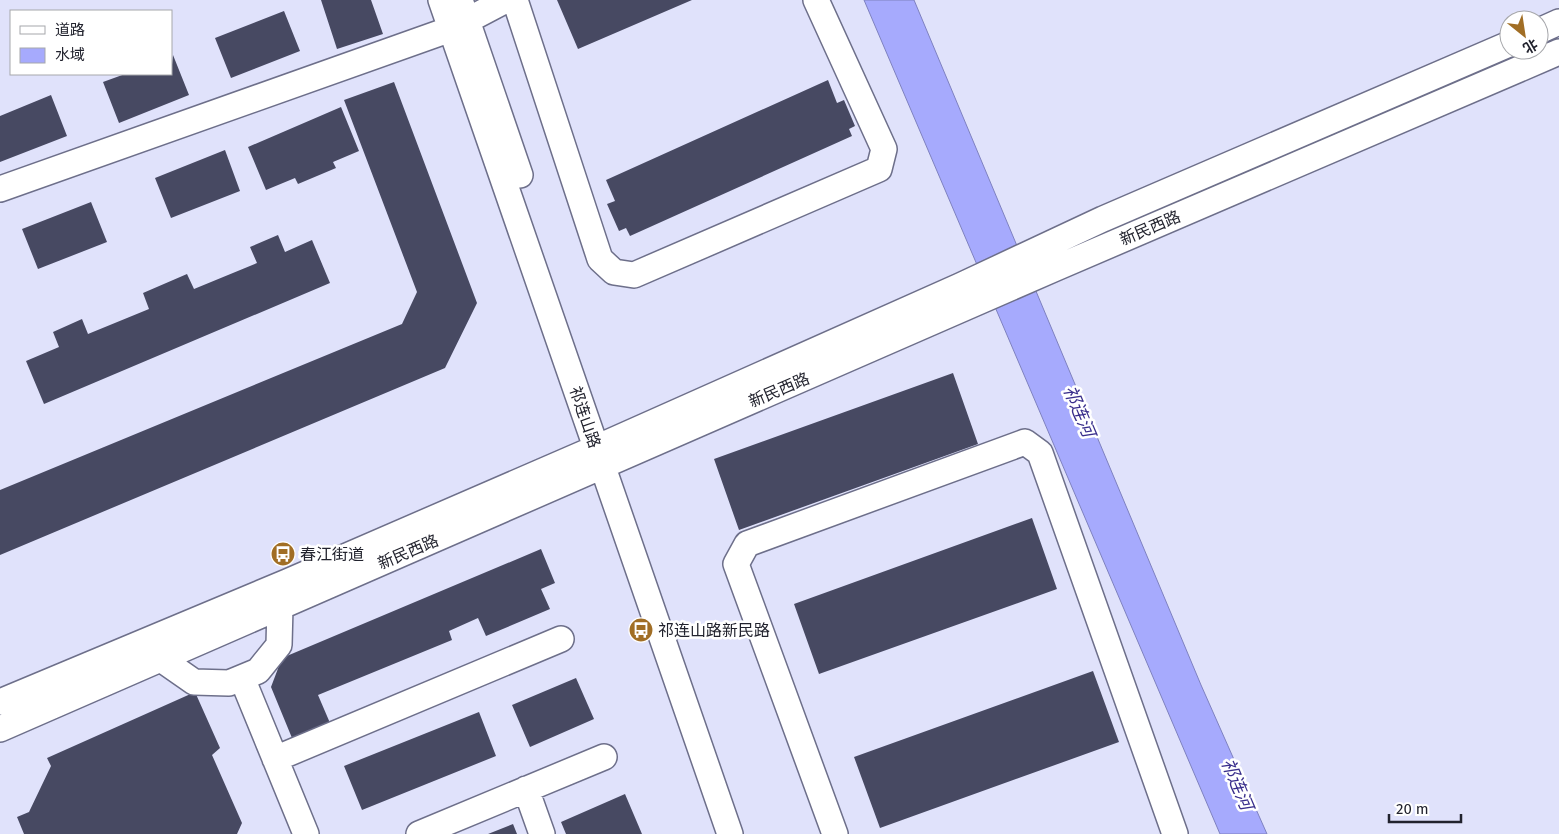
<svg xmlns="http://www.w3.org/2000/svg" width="1559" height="834" viewBox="0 0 1559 834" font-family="'Fira Sans','Noto Sans SC',sans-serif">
  <rect width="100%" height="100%" fill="#e0e2fb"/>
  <path fill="#a6aafd" stroke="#7e81bf" d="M864,0H914L1201,685L1267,834H1220Z"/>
  <path fill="#474962" d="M321,0H371L383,34L337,49Z
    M557,0H692L578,49Z
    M284,11L300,51L231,78L215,38Z
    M173,55L189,95L119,123L103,82L125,74H171Z
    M828,80L837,103L844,100L855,126L849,129L852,136L630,236L626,228L619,231L607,204L615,201L606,180Z
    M394,82L477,303L445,368L0,555V490L402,324L417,292L344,100Z
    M51,95L67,136L0,162V116Z
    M341,107L359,151L333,162L336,168L298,184L295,178L266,190L248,147Z
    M225,150L240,191L171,218L155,178Z
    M91,202L107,242L38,269L22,229Z
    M278,235L285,252L312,240L330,283L44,404L26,361L59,347L53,332L82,319L88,334L149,309L143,293L187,274L194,289L257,263L250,247Z
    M953,373L978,444L739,530L714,459Z
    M1032,518L1057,589L819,674L794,604Z
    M541,549L555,583L541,589L550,609L486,636L478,618L449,631L452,640L318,695L330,723L292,738L271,687L282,658Z
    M1093,671L1119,742L880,828L854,757Z
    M576,678L594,719L530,747L512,705Z
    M195,692L220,748L212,755L242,823L237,834H24L17,817L29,812L51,766L47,758Z
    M479,712L496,756L362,810L344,766Z
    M625,794L642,834H566L561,822Z
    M513,824L517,834H488Z"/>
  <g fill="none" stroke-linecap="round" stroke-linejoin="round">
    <defs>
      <path id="minor" d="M441,0L730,834
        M460,0L520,175
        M515,0L600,259L614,272L634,275L879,169L884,149L816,0
        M1539,31L1559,22
        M0,189L451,29L506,0
        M161,659L194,682L229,683L258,671L279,645L280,607
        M242,678L306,834
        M0,702L287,582L596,448L960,286L1103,219L1509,44
        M0,729L1056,268L1559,52
        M275,759L561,639
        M526,789L542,834
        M419,834L604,757
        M835,834L736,564L747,544L1025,442L1040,453L1175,834"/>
    </defs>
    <use href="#minor" stroke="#6d6f8a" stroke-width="28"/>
    <use href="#minor" stroke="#fff" stroke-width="25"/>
  </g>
  <defs>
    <symbol id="bus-disc" viewBox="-11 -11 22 22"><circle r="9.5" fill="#a16e25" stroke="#fff"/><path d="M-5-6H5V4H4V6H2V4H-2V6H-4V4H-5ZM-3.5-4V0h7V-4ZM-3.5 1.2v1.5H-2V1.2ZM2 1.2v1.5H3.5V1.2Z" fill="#fff"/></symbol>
  </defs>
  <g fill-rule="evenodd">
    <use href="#bus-disc" x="269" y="540" width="28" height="28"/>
    <use href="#bus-disc" x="627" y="616" width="28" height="28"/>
  </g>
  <g text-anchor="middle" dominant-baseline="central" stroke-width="5" stroke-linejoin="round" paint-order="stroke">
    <g font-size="16" fill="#21222d" stroke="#fff">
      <text transform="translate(1150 228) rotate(-23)">新民西路</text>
      <text transform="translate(779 390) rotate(-23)">新民西路</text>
      <text transform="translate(585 417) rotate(71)">祁连山路</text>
      <text transform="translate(408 552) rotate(-23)">新民西路</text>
    </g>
    <g font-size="16" fill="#21222d" stroke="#fff" text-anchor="start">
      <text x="300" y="554">春江街道</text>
      <text x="658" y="630">祁连山路新民路</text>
    </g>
    <g font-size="18" font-style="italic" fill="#392e8c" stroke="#fff">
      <text transform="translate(1079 411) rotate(67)">祁连河</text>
      <text transform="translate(1237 784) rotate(67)">祁连河</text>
    </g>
  </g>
  <rect x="10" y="10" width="162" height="65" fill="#ffffff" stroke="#a6a7ab"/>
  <rect x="20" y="26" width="25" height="8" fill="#ffffff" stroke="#a6a7ab"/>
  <text x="55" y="35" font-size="15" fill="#21222d">道路</text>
  <rect x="20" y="48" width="25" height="15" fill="#a6aafd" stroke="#a6a7ab"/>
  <text x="55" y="60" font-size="15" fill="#21222d">水域</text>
  <g transform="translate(1524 35) rotate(150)"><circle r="24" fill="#ffffff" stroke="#a6a7ab"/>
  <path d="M0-4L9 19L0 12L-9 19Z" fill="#a16e25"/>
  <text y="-8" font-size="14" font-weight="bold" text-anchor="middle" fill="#21222d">北</text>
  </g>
  <path d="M1389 814v8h72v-8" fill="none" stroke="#21222d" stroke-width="2.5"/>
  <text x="1396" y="814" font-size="15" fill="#21222d" stroke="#ffffff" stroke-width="4" paint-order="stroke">20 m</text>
</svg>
